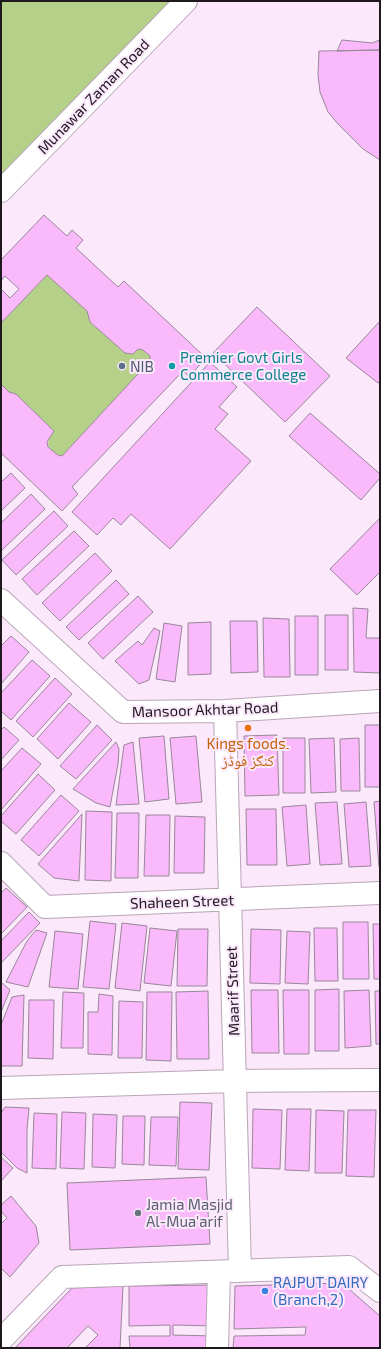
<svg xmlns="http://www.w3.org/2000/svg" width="381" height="1349" viewBox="0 0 381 1349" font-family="'Exo 2','Noto Naskh Arabic',sans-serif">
  <rect width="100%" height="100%" fill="#fbe8fb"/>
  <path fill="#b4d089" d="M1,1H186L1,191Z
    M47,275L87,311L90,322L125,353L133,354L138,349L143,350L150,356V361L62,456C58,455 56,454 53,451C44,444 49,440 54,431L16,394L9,392L1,384V323Z"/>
  <path fill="#fab9fa" stroke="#988898" d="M342,40L372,43L380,40V50L337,51Z
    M380,50V160L363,149L338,124L328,112L320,92L318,75L319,51Z
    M44,215L67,236L72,230L83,240L76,248L118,287L124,281L206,358L189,377L183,371L72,487L78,494L62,511L1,453V384L9,392L16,394L54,431L47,442L48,447L58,455L62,456L150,361V356L143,350L138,349L133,354L125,353L90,322L87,311L47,275L1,323V289L10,298L19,289L5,276L1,281V260Z
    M257,307L330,376L285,422L213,353Z
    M380,321V382L378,383L346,358Z
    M210,362L237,387L219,407L228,414L215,429L251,461L170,549L131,514L121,525L113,518L97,535L72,512Z
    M310,413L380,474V478L361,500L289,436Z
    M11,473L25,488L1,511V482Z
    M31,494L45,509L1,551V523Z
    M54,511L68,526L16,575L2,560Z
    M380,518V572L357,595L330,569Z
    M74,531L89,546L37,595L22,579Z
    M95,553L112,571L60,621L42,603Z
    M116,580L129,594L79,640L66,627Z
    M138,596L153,612L103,659L88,643Z
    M353,608L368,609L366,638H380V673L354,672Z
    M325,615H348V670H325Z
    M295,616H318V675H295Z
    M263,618L289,619L290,677H264Z
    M230,621H257L258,672L231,673Z
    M211,622V674L188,675V623Z
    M164,623L182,626L175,682L156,679Z
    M154,628L160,631L149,680L139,684L115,661L138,641L142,645Z
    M11,636L29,652L1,684V646Z
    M32,660L50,676L11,720L1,711V693Z
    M55,678L72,694L33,737L16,721Z
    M69,703L91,722L58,759L37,739Z
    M97,725L112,740L76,779L60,766Z
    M365,725H380V787H365Z
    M4,727L19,740L1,760V730Z
    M277,735L279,795L245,796L244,736Z
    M164,736L169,799L145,802L139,738Z
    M196,736L202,802L176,804L170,738Z
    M283,738H305V793H283Z
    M334,738L336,792L311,793L309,739Z
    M359,738L360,791H341L340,739Z
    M116,742L119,749L118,764L110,807L96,803L73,789Z
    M133,742L139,804L116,805L124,745Z
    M22,748L41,764L1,810V771Z
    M38,774L55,790L16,834L1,821V816Z
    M61,795L79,811L39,856L21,840Z
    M380,801V867H379L374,802Z
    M337,802L342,864L320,865L315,803Z
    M366,802L371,866L349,867L344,804Z
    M306,805L310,864L287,866L282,807Z
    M246,809H276L277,865H247Z
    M86,811L112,812L111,881L85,880Z
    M117,813H139L138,878H115Z
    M82,814L79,881L54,878L38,864Z
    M146,815H170L169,876H144Z
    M175,816L205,817L204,873H174Z
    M6,888L27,907L1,934V893Z
    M29,912L40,923L1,963V941Z
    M90,921L116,924L109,989L83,987Z
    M343,922H368L369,979H343Z
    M122,923L147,926L140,991L115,988Z
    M373,924H380V979H374Z
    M150,928L177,931L171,986L144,983Z
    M314,928H337L338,981H315Z
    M178,929H208L207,986H177Z
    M251,929L281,930L280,984L250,983Z
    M36,930L47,933L28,987L6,982L27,941Z
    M55,931L83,934L78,989L49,987Z
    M287,931L310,932L308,984L285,983Z
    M1,982L10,990L1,1012Z
    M339,989V1051H315V990Z
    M251,990H278L279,1053H252Z
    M283,990H309V1054H284Z
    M369,990L371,1046L345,1048L344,991Z
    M208,991L209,1059H177L176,992Z
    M375,991H380V1044H376Z
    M63,992L84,993L83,1048H61Z
    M147,992H172L171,1061L146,1060Z
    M99,994L113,996L112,1055L88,1054V1012H98Z
    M24,995L22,1066H1V1025L12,997Z
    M29,1000H54L53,1059L28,1058Z
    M119,1001L143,1002L142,1058H118Z
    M180,1102L212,1103L209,1170L178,1169Z
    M5,1107L29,1108L27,1130V1173L17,1168L1,1152V1113Z
    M253,1109L282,1110L280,1169L252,1168Z
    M287,1109H311L309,1171L285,1170Z
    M316,1110L344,1111L342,1173H315Z
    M348,1110H376L374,1177L346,1176Z
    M62,1112L86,1113L84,1169L60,1168Z
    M34,1113L57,1114L56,1169L32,1168Z
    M93,1114L117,1115L115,1168L92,1167Z
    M123,1116H145L144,1165L122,1164Z
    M151,1117H178L176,1166L149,1165Z
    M1,1157L13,1168L1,1181Z
    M206,1177L210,1244L70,1250L67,1183Z
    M11,1196L36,1226L39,1243L10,1277L1,1268V1224L7,1218L1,1211V1205Z
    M342,1283L380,1316V1348H233L234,1336L305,1335L306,1327L234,1329L235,1286Z
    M215,1285L214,1326L173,1325V1335L214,1336V1348H130L129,1336H170V1325L129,1326V1286Z
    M123,1286L120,1348H85L98,1335L88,1326L67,1348H15L72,1288Z"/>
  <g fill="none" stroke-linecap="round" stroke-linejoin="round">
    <defs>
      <path id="minor" d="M1,191L186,1
        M1,600L123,712L225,711L380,701
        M225,711L240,1271
        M1,863L45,907L380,893
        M1,1088L235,1081L380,1080
        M1,1340L62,1277L349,1267L380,1291
        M217,1348L219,1272"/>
    </defs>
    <use href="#minor" stroke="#b8a6b7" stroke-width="24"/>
    <use href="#minor" stroke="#fff" stroke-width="22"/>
  </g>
  <circle fill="#5c6f8a" stroke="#fbe8fb" stroke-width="1.5" cx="122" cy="366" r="4"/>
  <circle fill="#0f9aa8" stroke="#fbe8fb" stroke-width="1.5" cx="172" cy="366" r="4"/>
  <circle fill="#e8710a" stroke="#fbe8fb" stroke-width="1.5" cx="248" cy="728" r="4"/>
  <circle fill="#6b7280" stroke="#fbe8fb" stroke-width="1.5" cx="138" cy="1213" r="4"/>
  <circle fill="#3f7fe0" stroke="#fbe8fb" stroke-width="1.5" cx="265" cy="1291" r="4"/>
  <g text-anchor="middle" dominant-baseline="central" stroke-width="4" stroke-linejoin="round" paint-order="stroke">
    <g font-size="15" fill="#1f191f" stroke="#fbe8fb">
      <text transform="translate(93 96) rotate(-46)">Munawar Zaman Road</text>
      <text transform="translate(205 709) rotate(-2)">Mansoor Akhtar Road</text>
      <text transform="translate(182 901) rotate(-2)">Shaheen Street</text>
      <text transform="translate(232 991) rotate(-92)">Maarif Street</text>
    </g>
    <g font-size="15" fill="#0d838f" stroke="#fbe8fb" text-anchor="start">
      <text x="180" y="357">Premier Govt Girls<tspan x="180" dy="17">Commerce College</tspan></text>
    </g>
    <g font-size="15" fill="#4e5e75" stroke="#fbe8fb" text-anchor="start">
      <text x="130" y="366">NIB</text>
    </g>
    <g font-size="15" fill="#c56008" stroke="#fbe8fb">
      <text x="248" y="743">Kings foods۔<tspan x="248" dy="17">کنگز فوڈز</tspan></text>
    </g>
    <g font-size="15" fill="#5b616d" stroke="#fbe8fb" text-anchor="start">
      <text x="146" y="1204">Jamia Masjid<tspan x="146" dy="17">Al-Mua'arif</tspan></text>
    </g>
    <g font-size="15" fill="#366cbe" stroke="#fbe8fb" text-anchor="start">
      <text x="273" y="1282">RAJPUT DAIRY<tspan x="273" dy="17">(Branch,2)</tspan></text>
    </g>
  </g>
  <rect width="381" height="1349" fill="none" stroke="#1f191f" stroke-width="4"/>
</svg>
